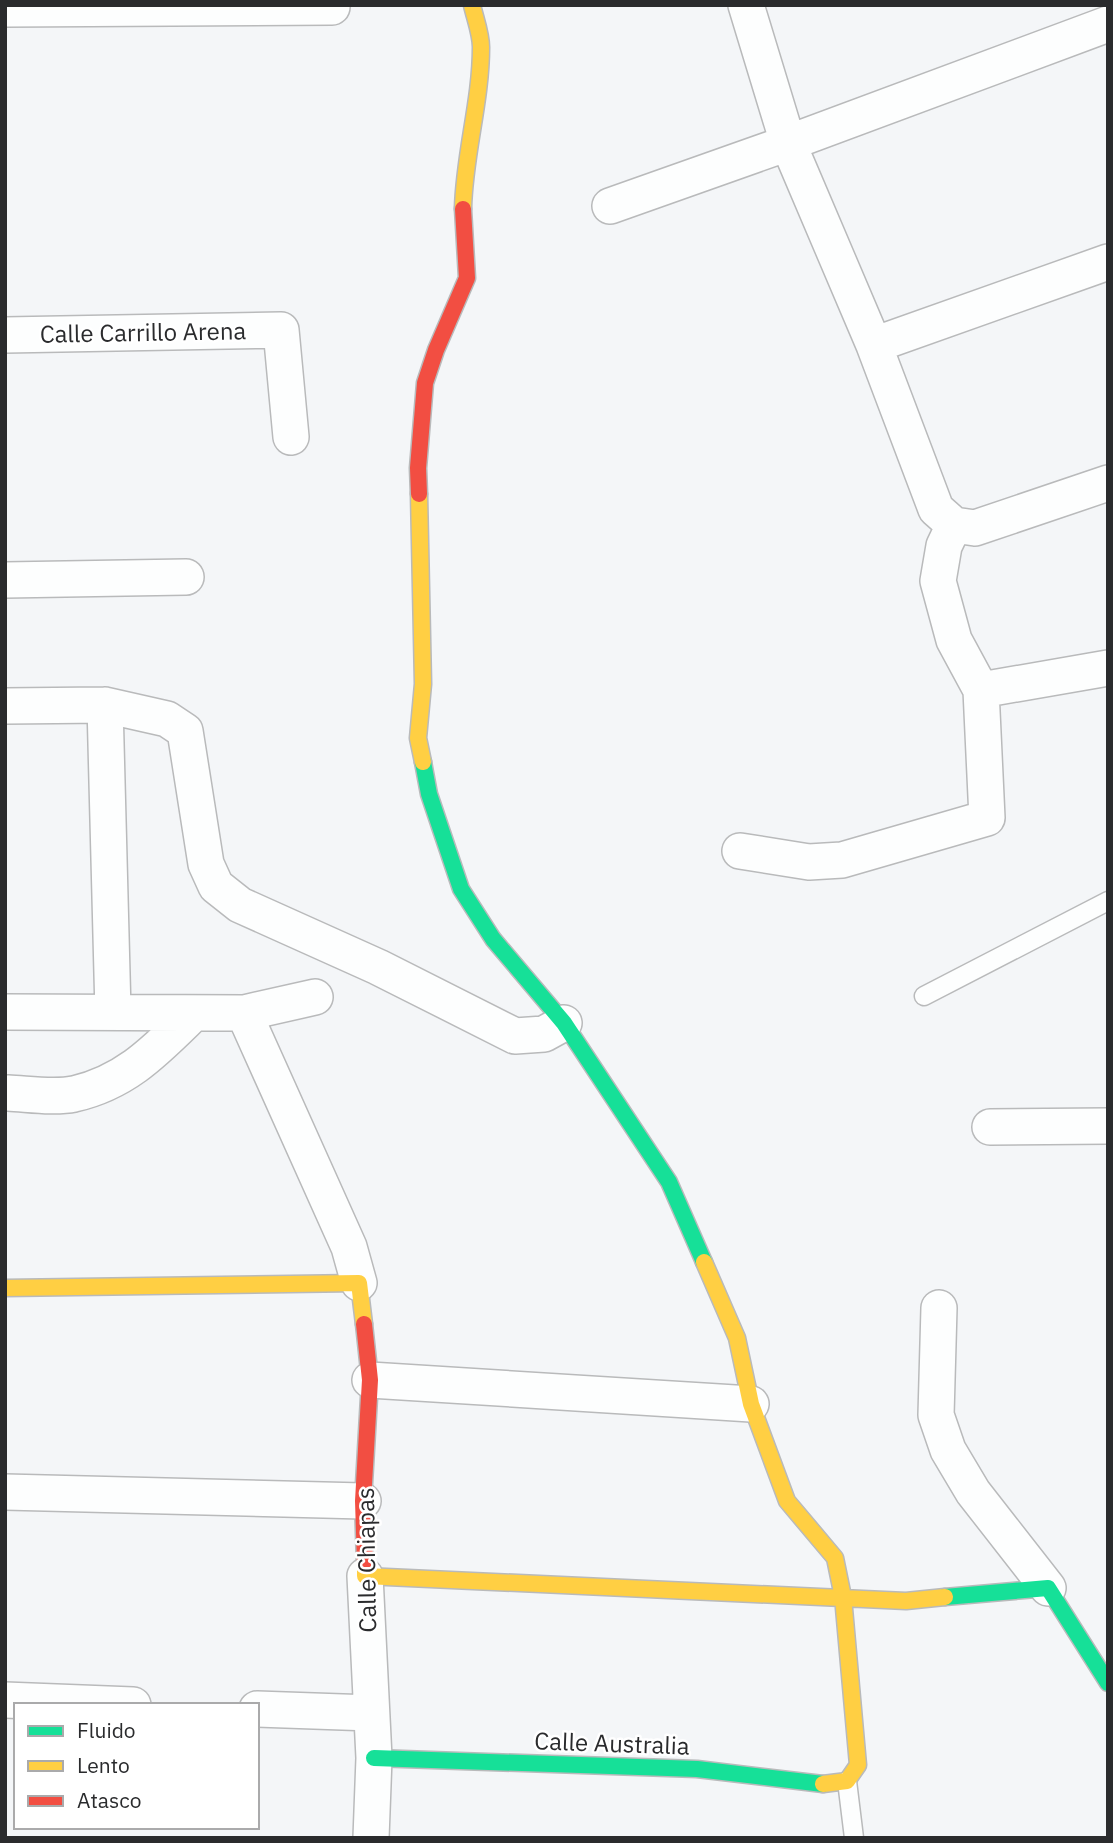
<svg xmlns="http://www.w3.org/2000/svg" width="1113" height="1843" viewBox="0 0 1113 1843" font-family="'IBM Plex Sans',sans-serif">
  <rect width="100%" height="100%" fill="#f4f6f8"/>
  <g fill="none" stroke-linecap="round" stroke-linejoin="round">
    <defs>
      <path id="lane" d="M924,996L1108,901
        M847,1781L854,1838"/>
      <path id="street" d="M746,5L788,143L874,345L936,509L954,525L975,528L1108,483
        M5,9L332,7
        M610,206L788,143L1108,24
        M5,335L281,330L291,437
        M874,345L1108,262
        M5,580L186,577
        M981,690L1108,668
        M105,705L113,1012
        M5,706L105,705L167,719L185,731L206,864L216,886L240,905L378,967L515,1036L544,1034L564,1023
        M740,851L809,862L842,860L987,818L981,690L954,640L938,581L944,546L954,525
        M5,1012L244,1013L315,997
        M244,1013L349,1247L359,1283
        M8,1093C29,1094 54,1098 74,1094C127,1082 157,1049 194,1013
        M990,1127L1108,1126
        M939,1308L936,1415L948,1450L973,1492L1048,1588
        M370,1380L751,1404
        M5,1492L363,1501
        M365,1576L374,1758L371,1838
        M5,1700L133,1705
        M257,1709L371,1713"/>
      <path id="fast" d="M423,762L429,794L461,889L493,939L564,1023L669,1182L704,1262
        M945,1597L1048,1588L1108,1683
        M374,1758L697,1769L823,1784"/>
      <path id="slow" d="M463,209C464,155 481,102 481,47C481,34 475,18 472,5
        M419,494L423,684L418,738L423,762
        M704,1262L737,1338L751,1404L787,1501L835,1558L843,1597L858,1765L847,1781L823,1784
        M5,1288L359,1283L364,1324
        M365,1563V1576L906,1601L945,1597"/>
      <path id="jam" d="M419,494L418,468L425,383L436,350L467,278L463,209
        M364,1324L370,1380L363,1501L365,1563"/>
    </defs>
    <use href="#lane" stroke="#b9babb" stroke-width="21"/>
    <use href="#street" stroke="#b9babb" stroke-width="38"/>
    <use href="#fast" stroke="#b9babb" stroke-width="19"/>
    <use href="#slow" stroke="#b9babb" stroke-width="19"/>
    <use href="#jam" stroke="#b9babb" stroke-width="19"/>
    <use href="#lane" stroke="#fdfefe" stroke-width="18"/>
    <use href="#street" stroke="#fdfefe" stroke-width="35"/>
    <use href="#fast" stroke="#16e098" stroke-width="16"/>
    <use href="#slow" stroke="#ffcf43" stroke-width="16"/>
    <use href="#jam" stroke="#f24e42" stroke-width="16"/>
  </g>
  <g text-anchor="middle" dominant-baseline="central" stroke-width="5" stroke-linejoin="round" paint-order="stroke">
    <g font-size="24" fill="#2a2b2d" stroke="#fff">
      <text transform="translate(143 332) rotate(-1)">Calle Carrillo Arena</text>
      <text transform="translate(366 1560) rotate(-91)">Calle Chiapas</text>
      <text transform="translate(612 1743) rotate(2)">Calle Australia</text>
    </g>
  </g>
  <rect width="1113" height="1843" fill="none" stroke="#2a2b2d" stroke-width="14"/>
  <rect x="14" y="1703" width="245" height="126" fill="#ffffff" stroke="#aaaaab" stroke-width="2"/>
  <rect x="28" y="1726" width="35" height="10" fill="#16e098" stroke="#aaaaab" stroke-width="2"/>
  <text x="77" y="1738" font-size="21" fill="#2a2b2d">Fluido</text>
  <rect x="28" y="1761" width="35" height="10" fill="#ffcf43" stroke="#aaaaab" stroke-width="2"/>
  <text x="77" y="1773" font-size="21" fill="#2a2b2d">Lento</text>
  <rect x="28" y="1796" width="35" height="10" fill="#f24e42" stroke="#aaaaab" stroke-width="2"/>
  <text x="77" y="1808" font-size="21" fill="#2a2b2d">Atasco</text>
</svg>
